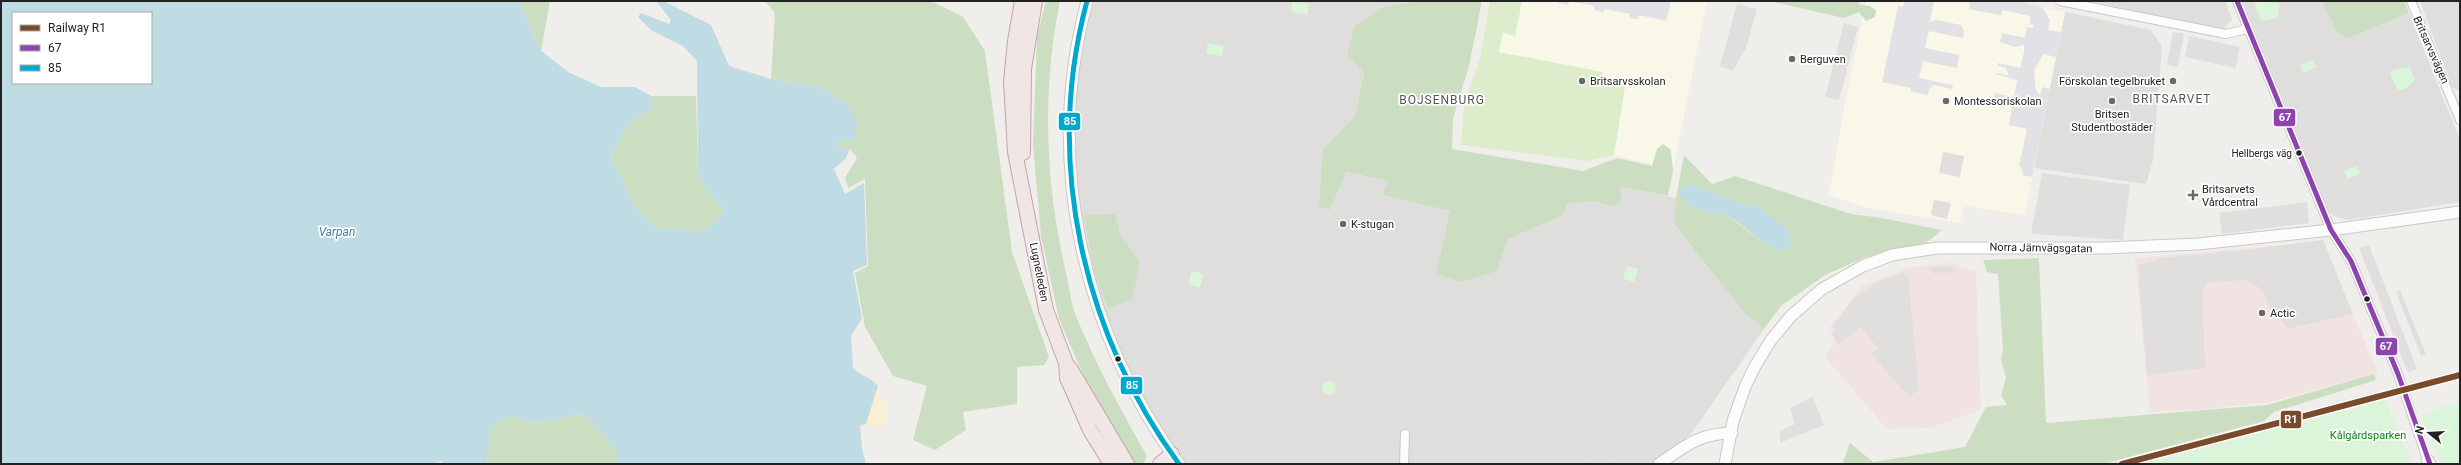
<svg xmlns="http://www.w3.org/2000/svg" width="2461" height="465" viewBox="0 0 2461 465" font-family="Roboto,sans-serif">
  <rect width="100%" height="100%" fill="#f0eeeb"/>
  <path fill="#dfdedc" d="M1093,1H1415L1381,8L1347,56L1364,72L1355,116L1323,149L1330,210L1345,172L1387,181L1382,195L1450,211L1436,274L1497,271L1508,239L1564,215L1567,204L1592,201L1612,206L1621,187L1676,198L1674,224L1746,315L1764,329L1691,434L1651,464H1186L1145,409L1125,375L1078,234L1074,97L1086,22Z
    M2090,1H2225L2232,19L2223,30Z
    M2243,1H2324L2323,3L2349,38L2409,13L2460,140V202L2347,220L2334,216L2329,211Z
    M2420,1H2460V92L2452,87Z
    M2065,12L2151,30L2162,46L2153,160L2146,184L2034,168Z
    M2323,240L2353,314L2288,329L2266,297L2265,247Z"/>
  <path fill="#f1e3e1" d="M2265,247L2266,297L2288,329L2353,314L2378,373L2269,402L2197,410L2150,412L2135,258Z
    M1951,263L1976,271L1981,410L1930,428L1887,429L1825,357L1834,343L1830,327L1862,286L1908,268Z"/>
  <path fill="#ede4e9" d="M2460,370V380L2142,464H2102Z"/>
  <path fill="#f8f7e8" d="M1490,1H1707L1673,170L1614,155L1588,161L1461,145L1464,105L1480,58Z
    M1866,1H2017L2065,12L2025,215L1964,206L1960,223L1864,207L1829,195L1843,113Z"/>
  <path fill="#ddeccb" d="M1490,1H1522L1515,36L1503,33L1499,52L1603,72L1602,76L1626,81L1614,155L1588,161L1461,145L1464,105L1480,58Z"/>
  <path fill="#cbdec1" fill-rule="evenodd" d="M517,1H550L541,51L518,1Z
    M765,1H931L963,17L985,51L1012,252L1049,357L1044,365L1017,367V404L963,412L966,430L935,450L913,440L927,386L893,376L865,327L855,273L868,266L865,179L848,188L845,178L857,158L850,149L839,150L838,141L846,103L835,98L826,89L771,79L775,13Z
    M1046,1H1060C1042,89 1045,181 1065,268C1069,284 1070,301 1076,316C1096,365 1121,410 1147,456L1144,464L1135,463L1095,402L1059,319L1041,236L1033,144L1037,36Z
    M1415,1H1482L1469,66L1453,118L1452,149L1583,171L1617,158L1652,166L1657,149L1663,144L1671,150L1673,171L1668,196L1621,187V202L1612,206L1592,201L1567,204L1564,215L1508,239L1497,271L1461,282L1436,274L1450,211L1382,195L1387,181L1346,172L1330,210L1319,206L1323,149L1355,116L1364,72L1347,56L1354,27L1381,8Z
    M1769,1H1858L1860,5L1870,6L1876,10L1875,17L1866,21L1859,12L1844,18Z
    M2327,1L2405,2L2409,13L2349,38L2337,32L2323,3Z
    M651,96H696L698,176L724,211L714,224L701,232L654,227L636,208L611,156L628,125L651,109Z
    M1684,155L1712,184L1735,176L1851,214L1882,218L1942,230L1926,243L1866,257L1825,275L1781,306L1764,329L1746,315L1674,224L1676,198ZM1741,204L1757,206L1779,251C1760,242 1743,226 1724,214Z
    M1115,214L1120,234L1139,261L1133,299L1108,308L1094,271L1084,215Z
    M2039,258L2046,423L2267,405L2374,374L2376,380L2274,412L2264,421L2102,464H1842L1850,443L1873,462L1965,447L1986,407L2007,405L2001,395L2006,378L2001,359L2003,349L1998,274L1987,272L1983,260Z
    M583,414L619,451L614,464H487L492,426L511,416L536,423Z"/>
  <path fill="#f8f0d0" d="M878,386L881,398L885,399L887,423C881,426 872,429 866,424Z"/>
  <path fill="#daf5da" d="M1293,1L1309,4L1307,15L1291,12Z
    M2254,1L2280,3L2277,18L2261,21Z
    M1208,43L1224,46L1222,56L1206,53Z
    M2313,60L2317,67L2303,73L2300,65Z
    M2410,67L2415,80L2404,90H2398L2390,74L2394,69Z
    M2357,166L2360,174L2347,179L2344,171Z
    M1627,266L1638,269L1634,282L1623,279Z
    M1192,271L1204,274L1200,287L1188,284Z
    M1322 388a7 7 0 1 1 14 0a7 7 0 1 1-14 0Z
    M2385,400L2412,464H2142L2381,401Z
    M2460,401V464H2441L2421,415Z"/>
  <path fill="#e0dfde" d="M1737,4L1757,9L1746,48L1733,71L1720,66Z
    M1107,8L1128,13L1107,90L1086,85Z
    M1131,14L1152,21L1132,91L1127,90L1116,93L1110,91Z
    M2406,18L2412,33L2352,59L2346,45Z
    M1844,23L1858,27L1839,100L1825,97Z
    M2173,32L2184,34L2178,67L2167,65Z
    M2189,36L2240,47L2236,68L2185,57Z
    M2309,103L2322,134L2305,142L2292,111Z
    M1083,106H1104L1109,211L1087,212Z
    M2456,134L2460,144L2417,161L2413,151Z
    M1943,152L1964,156L1960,177L1939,173Z
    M2042,173L2130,185L2123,240L2031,234Z
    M2436,178L2442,203L2421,205L2420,195H2425L2424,184Z
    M1934,200L1951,203L1947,219L1931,215Z
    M2307,202L2309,223L2222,234L2219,213Z
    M2369,245L2417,369L2408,373L2359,248Z
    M2264,248L2294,328L2274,316L2263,292L2256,285L2244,280L2207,283L2202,291L2205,368L2147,375L2138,266L2161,258Z
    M1950,266L1955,270L1952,273L1942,272L1940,274L1937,272L1935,274L1927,268Z
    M1904,272L1906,277L1908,276L1919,389L1909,397L1871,354L1878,348L1860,327L1839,344L1832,334L1836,330L1832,327L1853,299L1879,281Z
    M2400,290L2426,354L2421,356L2396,292Z
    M1131,303L1159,370L1139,379L1112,311Z
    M1731,334L1746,347L1689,428L1674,413Z
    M1189,377L1215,414L1196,426L1218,457L1217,464H1197L1153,400Z
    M1813,397L1824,425L1780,443V431L1795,424L1790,408Z
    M1646,403L1664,426L1671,442L1640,464H1587L1607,454L1611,460L1633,449L1616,425Z"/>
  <path fill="#e2e1e5" d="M1559,1H1671L1666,21L1639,15L1638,19L1629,18L1630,14L1605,9L1604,12L1594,10V6L1569,1L1568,5L1558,3Z
    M1905,1H1934L1930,22L1936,20L1961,25L1964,30L1963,38L1929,31L1925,48L1959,55L1957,68L1923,61L1919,78L1953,85L1952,89L1934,85L1929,89L1928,95L1910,91L1911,88L1882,82L1898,6L1903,7Z
    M1959,1H2017L2042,7L2050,20L2048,30L2061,32L2056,57L2043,54L2034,71L2036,91L2040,95L2043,87L2050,89L2032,177L2023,175L2022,168L2019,166L2027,129L2009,125L2013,101L1993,99L1994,93L2014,97L2017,80L1995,74L1999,73L2009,76L2006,68L1998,66V63L2020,68L2024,52V45L2015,47L2000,42L2002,33L2025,38L2027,27L2033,28L2034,25L2030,24V16L2003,10L2001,15L1969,9L1970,3Z"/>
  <path fill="#bfdbe3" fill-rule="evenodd" d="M1,1H518L541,51L570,73L601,87H635L651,96V109L628,125L611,156L636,208L654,227L701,232L714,223L724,211L698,176L697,61L683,46L651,30L638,17L641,13L669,24L671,20L656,1H663L711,25L729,66L771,79L826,89L835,98L846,103L856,120L855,139L838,141L839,150L850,148L846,158L834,169L845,194L864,183L867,265L853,271L862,318L851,336L853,367C858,375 871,377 878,386L866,424L860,425L862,448L866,464H614L618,451L583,414L536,423L511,416L492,426L487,464H444L442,461L432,464H1ZM13,13H151V83H13Z
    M1692,185L1741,204L1757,206L1789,230V247L1779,251C1759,242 1745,225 1725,215C1720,212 1713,214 1707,212C1697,210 1688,203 1680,196V189Z"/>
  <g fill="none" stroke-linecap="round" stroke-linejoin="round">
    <defs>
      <path id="minor" d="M2060,1L2226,34L2247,29
        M2237,1L2331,230L2351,261L2398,374L2427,459
        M2411,1L2460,120
        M1404,464L1405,434"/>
      <path id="tertiary" d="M1087,1C1044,161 1082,331 1179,464
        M2427,459L2430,464
        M1659,464C1686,446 1697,434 1732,433
        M1725,464L1733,421L1745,387L1754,368L1771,340L1791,316L1822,289L1863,266L1892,255L1937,248H2104L2198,244L2331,230L2460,212"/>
      <path id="trunk" d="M1022,1L1015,41L1011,82L1015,152L1046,310L1066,363L1067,378L1090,430L1111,464
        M1023,153L1024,69L1035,1
        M1070,368L1127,464
        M1160,464L1172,454"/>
    </defs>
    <use href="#minor" stroke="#c9c8c7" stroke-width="10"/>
    <use href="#tertiary" stroke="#c9c8c7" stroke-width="13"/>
    <use href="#trunk" stroke="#c5a2ac" stroke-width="16"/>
    <use href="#minor" stroke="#fdfcfc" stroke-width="8"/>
    <use href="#tertiary" stroke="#fdfcfc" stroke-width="11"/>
    <use href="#trunk" stroke="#f0e6e4" stroke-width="14"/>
    <defs>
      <path id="bus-1" d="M2237,1L2331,230L2351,261L2398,374L2430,464"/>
      <path id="bus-2" d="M1087,1C1044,161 1082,331 1179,464"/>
    </defs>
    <use href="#bus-1" stroke="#fff" stroke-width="8"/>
    <use href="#bus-2" stroke="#fff" stroke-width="8"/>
    <use href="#bus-1" stroke="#8e44ad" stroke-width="5"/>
    <use href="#bus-2" stroke="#00a9ce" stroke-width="5"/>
    <defs>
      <path id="rail-1" d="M2122,464L2460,375"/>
    </defs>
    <use href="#rail-1" stroke="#fff" stroke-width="9"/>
    <use href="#rail-1" stroke="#7a4b2a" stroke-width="6"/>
  </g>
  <g fill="#6a6968" stroke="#fff" stroke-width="1.5">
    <circle cx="1792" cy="59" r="4"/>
    <circle cx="1582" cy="81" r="4"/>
    <circle cx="2173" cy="81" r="4"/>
    <circle cx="1946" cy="101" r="4"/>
    <circle cx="2112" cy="101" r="4"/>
    <path d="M2191 189h4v4h4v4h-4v4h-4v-4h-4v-4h4z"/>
    <circle cx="1343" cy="224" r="4"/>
    <circle cx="2262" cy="313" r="4"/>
  </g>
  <g fill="#222" stroke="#fff" stroke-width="1.5">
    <circle cx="2299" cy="153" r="3.5"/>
    <circle cx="2367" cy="299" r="3.5"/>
    <circle cx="1118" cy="359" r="3.5"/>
  </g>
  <g text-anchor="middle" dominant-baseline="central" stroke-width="3.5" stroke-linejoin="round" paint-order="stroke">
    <g font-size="10" fill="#222" stroke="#fff" text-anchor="end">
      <text x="2292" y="153">Hellbergs väg</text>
    </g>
    <g font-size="11" fill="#222" stroke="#fff">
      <text transform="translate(2431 50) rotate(66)">Britsarvsvägen</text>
      <text transform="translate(2041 248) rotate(1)">Norra Järnvägsgatan</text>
      <text transform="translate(1039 272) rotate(79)">Lugnetleden</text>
    </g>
    <g font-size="11" fill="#222" stroke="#fff" text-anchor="start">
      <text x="1800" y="59">Berguven</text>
      <text x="1590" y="81">Britsarvsskolan</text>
      <text x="2165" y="81" text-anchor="end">Förskolan tegelbruket</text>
      <text x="1954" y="101">Montessoriskolan</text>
      <text x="2112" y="114" text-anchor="middle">Britsen<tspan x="2112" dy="13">Studentbostäder</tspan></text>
      <text x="2202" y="189">Britsarvets<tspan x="2202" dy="13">Vårdcentral</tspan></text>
      <text x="1351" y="224">K-stugan</text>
      <text x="2270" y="313">Actic</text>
    </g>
    <g font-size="11" fill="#0c8416" stroke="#fff">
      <text x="2368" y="435">Kålgårdsparken</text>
    </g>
    <g font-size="12" letter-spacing="1" fill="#555" stroke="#fff">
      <text x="2172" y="99">BRITSARVET</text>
      <text x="1442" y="100">BOJSENBURG</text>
    </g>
    <g font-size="12" font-style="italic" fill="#4a7aab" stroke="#fff">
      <text x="337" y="232">Varpan</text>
    </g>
  </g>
  <g stroke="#fff" stroke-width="1.5">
    <rect x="2273" y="108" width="23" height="19" rx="4" fill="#8e44ad"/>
    <rect x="1058" y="112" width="23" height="19" rx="4" fill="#00a9ce"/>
    <rect x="2375" y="337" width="23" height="19" rx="4" fill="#8e44ad"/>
    <rect x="1120" y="376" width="23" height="19" rx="4" fill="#00a9ce"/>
    <rect x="2280" y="410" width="22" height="19" rx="4" fill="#7a4b2a"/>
  </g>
  <g font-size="11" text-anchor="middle" font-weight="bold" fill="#fff">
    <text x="2285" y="121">67</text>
    <text x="1070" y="125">85</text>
    <text x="2386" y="350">67</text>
    <text x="1132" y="389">85</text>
    <text x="2291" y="423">R1</text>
  </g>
  <rect width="2461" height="465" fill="none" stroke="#222222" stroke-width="4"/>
  <rect x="12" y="12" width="140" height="72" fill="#ffffff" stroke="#a7a7a7"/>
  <rect x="20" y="25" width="20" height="6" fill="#7a4b2a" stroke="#a7a7a7"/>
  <text x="48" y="32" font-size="12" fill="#222222">Railway R1</text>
  <rect x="20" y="45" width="20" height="6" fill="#8e44ad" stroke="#a7a7a7"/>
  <text x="48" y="52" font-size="12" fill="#222222">67</text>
  <rect x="20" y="65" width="20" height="6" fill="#00a9ce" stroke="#a7a7a7"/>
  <text x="48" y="72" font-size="12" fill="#222222">85</text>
  <g transform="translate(2429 433) rotate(288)" stroke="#ffffff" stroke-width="3" paint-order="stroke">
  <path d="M0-3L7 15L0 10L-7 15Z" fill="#222222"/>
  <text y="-6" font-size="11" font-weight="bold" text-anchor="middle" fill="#222222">N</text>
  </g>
</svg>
